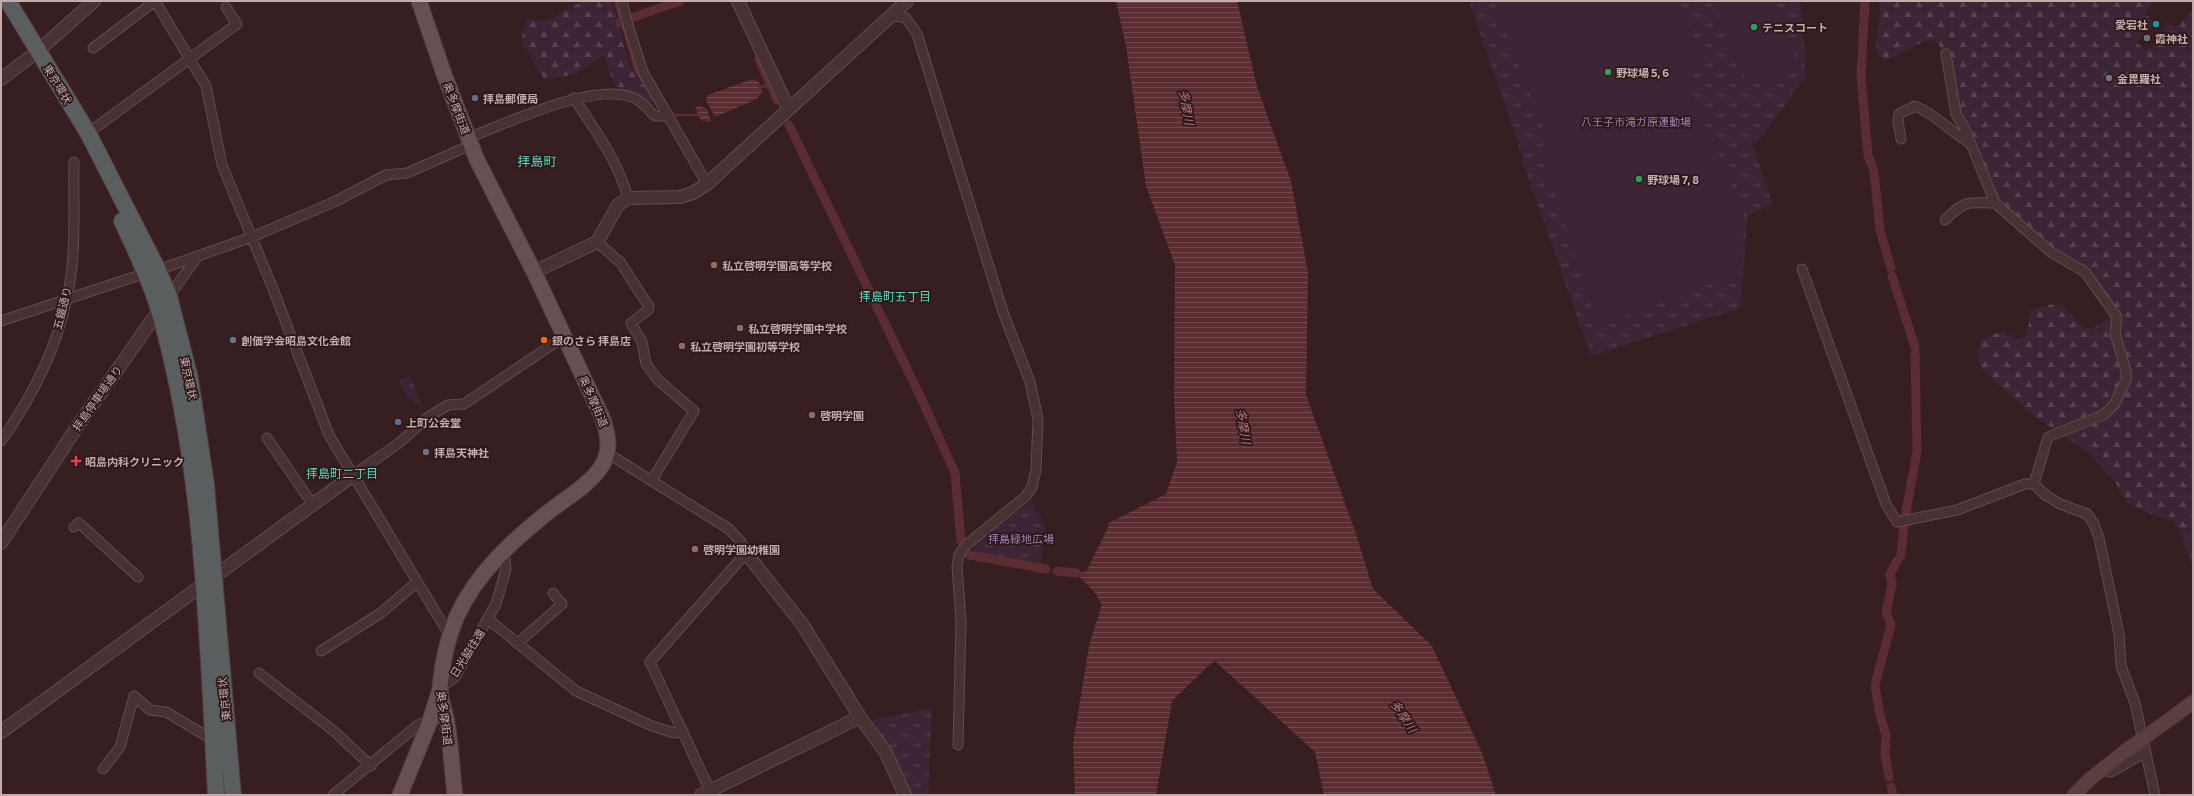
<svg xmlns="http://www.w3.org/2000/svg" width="2194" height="796" viewBox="0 0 2194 796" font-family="Commissioner,'Noto Sans JP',sans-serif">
  <defs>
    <pattern id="forest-firs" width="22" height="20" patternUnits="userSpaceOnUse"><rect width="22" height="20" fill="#3e2535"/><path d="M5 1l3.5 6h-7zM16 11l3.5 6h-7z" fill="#584250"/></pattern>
    <pattern id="park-tufts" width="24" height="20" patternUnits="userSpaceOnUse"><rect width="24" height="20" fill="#3e2535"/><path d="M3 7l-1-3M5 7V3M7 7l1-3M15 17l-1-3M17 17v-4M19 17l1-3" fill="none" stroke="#584250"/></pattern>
    <pattern id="water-rules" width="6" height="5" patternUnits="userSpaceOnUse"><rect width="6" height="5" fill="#5c2d30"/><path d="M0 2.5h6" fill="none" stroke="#72494b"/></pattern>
  </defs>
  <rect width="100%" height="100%" fill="#371e20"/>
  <path fill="url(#forest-firs)" d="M583,1H612L630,66L654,100L652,107L615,86L604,55L575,74L545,80L521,42L526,19L546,21Z
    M1879,1H2153L2146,14L2155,23C2151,30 2143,32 2138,39V44L2146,50L2154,46L2167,25L2178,26L2193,9V568L2179,528L2174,522L2129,505L2115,482L2086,451L2034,416L1986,373L1978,362V349L1981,340L2002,331L2016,339L2025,337L2028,332L2030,312C2035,307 2040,307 2047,305C2076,300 2067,327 2093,329L2114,313L2089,272L2054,251L1999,205L1959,113L1943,52L1936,40L1925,41L1887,60L1877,54C1874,34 1882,18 1879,1Z"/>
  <path fill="url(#park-tufts)" d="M1469,1H1800L1804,29L1805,77L1765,133L1753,145L1773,205L1748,214L1740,308L1591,356L1523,163L1521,152Z
    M410,376L423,408L407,398L399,379Z
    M1032,501L1045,527L1041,566L970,552L976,542Z
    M932,708L928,795H912L902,769L872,720Z"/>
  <path fill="#3e2535" d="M1494,1H1681L1685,17L1701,57L1687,87L1744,211L1740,274L1598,326L1539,147L1549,143Z
    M1713,1H1776L1799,71L1748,86L1732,52Z"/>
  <path fill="url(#water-rules)" d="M1116,1H1237L1257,87L1291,181L1308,272L1306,395L1356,534L1373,589L1432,646L1482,753L1496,795H1324L1315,752L1215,661L1207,667L1172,701L1156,795H1075L1073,744L1089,646L1102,604L1095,593L1076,573L1086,572L1109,525L1107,524L1166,494L1177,462L1174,396L1175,265L1146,186L1126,46Z
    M752,79L759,82L762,92L757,99L715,117L706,100L708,95Z
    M699,106L707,109L711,122L701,120L695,107Z"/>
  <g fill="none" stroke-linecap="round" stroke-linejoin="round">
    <path stroke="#5c2d30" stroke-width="2.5" d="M615,1L635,69L652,97
      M759,88L770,84
      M676,115H700"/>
    <path stroke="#5c2d30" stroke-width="9" d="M1865,1L1861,76L1868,155L1874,171L1880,230L1891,268
      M634,17L680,1
      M620,22L621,21
      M759,59L777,100
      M789,125L922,400L955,473L961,541
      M1892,276L1915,347
      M1905,517L1917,452L1915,353
      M969,555L1046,569
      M1901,556L1904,524
      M1057,571L1076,573
      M1876,681L1891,625L1886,612L1892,584L1890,574L1897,561
      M1875,686L1880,715L1886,735L1885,754L1889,777
      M1891,787L1893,795"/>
    <defs>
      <path id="minor" d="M155,1L206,86L222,165L273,289L329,435L450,636
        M622,1L628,25L643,72L707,184
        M891,15L906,18L917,34L1003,312L1030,382L1038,419L1036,470L1032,487L1025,497L966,545L959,555L957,566L961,621L958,745
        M93,48L155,1
        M1946,54L1956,114L1964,127L1995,203L2051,252L2085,272L2117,317L2115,333L2126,371V380L2114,405L2103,415L2048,437L2034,484
        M574,98C595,130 618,161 628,198
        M88,133L237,24L226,7
        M468,138C506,124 604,76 639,101C645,105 650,112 655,116H669
        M1901,139L1898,121L1899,114L1915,106C1935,114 1951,132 1970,143
        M1945,220C1966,199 1967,203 1995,203
        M597,242L621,263L649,307L648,310L631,323L642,342L646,364L658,380L694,411L652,480
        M1802,269L1886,504L1897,522L1957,510L2025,484H2034L2044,494L2060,504L2087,514L2094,524L2099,538L2119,634L2121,666L2135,703L2155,795
        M158,270L252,237L334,202L386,175L407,173L471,145
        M169,296L198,256
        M1,321L146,273
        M267,438L313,505
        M1,441C31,399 56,350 67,298C77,254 73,207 74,162
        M607,453L729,529L741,542L746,553L650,662L712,795
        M352,476L399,443L428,417L448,405L464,404L565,336
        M74,527L79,523L138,577
        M488,619L576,691L652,726L674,733L683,731
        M518,643L562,604L553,593
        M321,651L381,613L417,582
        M259,673L335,732L371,766
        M440,688L455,677L496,604L506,569L504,551
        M103,769L120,747L134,696L150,710L166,712L213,740
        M2102,769L2111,772L2146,752
        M333,795L418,725L430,721"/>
      <path id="tertiary" d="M738,1L788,108
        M1,79L38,51L94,1
        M534,272L597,242L618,205L628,198L680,197L693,193L707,184L907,1
        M1,543L77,427L162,306
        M746,553L802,624L860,717L886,753L905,795
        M1,732L352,476
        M701,795L860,717"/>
      <path id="secondary" d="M2173,717L2193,702
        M2074,795L2089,780L2124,752"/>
      <path id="primary" d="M419,1L444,74L477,160L534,272L602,417C608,433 611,448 603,464C592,483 568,497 551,510C514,539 477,572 457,616C448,637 442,664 440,687C440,698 445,711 447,722C451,746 452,771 455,795
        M400,795L430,721L440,689"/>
      <path id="trunk" d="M8,1L88,133L158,270L169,296L190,378L206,484L233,795
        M122,221C135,250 150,279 159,310C204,466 207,633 216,795"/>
    </defs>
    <use href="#minor" stroke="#634c4d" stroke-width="11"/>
    <use href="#tertiary" stroke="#634c4d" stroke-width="14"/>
    <use href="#secondary" stroke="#513b3c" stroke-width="15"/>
    <use href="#primary" stroke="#513b3c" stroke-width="17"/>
    <use href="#trunk" stroke="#4f393b" stroke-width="18"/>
    <use href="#minor" stroke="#483133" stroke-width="9"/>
    <use href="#tertiary" stroke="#483133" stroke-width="12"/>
    <use href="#secondary" stroke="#5b3f40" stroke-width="13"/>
    <use href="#primary" stroke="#684f51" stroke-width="15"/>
    <use href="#trunk" stroke="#5b5e5f" stroke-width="16"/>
    <defs>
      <path id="secondary-bridge" d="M2124,752L2173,717"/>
    </defs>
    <use href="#secondary-bridge" stroke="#513b3c" stroke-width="15" stroke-linecap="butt"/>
    <use href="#secondary-bridge" stroke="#5b3f40" stroke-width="13"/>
  </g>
  <circle fill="#0f9aa8" stroke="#2c1719" stroke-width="1.5" cx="2156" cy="24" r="4"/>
  <g fill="#2e9e5b" stroke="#2c1719" stroke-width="1.5">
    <circle cx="1754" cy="27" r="4"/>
    <circle cx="1608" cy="72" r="4"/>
    <circle cx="1639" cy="179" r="4"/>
  </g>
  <g fill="#6b7280" stroke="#2c1719" stroke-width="1.5">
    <circle cx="2147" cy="38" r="4"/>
    <circle cx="2109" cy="78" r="4"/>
    <circle cx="233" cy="340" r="4"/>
    <circle cx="426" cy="452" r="4"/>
  </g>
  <g fill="#5c6f8a" stroke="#2c1719" stroke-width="1.5">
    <circle cx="475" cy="98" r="4"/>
    <circle cx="398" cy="422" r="4"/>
  </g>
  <g fill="#8d6e63" stroke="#2c1719" stroke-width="1.5">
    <circle cx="714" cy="265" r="4"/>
    <circle cx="740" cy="328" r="4"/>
    <circle cx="682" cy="346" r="4"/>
    <circle cx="812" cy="415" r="4"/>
    <circle cx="695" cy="549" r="4"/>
  </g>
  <circle fill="#e8710a" stroke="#2c1719" stroke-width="1.5" cx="544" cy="340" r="4"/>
  <path fill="#e0444e" stroke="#2c1719" stroke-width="1.5" d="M74 455h4v4h4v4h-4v4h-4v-4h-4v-4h4z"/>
  <g text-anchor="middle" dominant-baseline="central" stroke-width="3.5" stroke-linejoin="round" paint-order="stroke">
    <g font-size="11" font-weight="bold" fill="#c5abac" stroke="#2c1719" text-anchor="start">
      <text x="2148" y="24" text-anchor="end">愛宕社</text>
      <text x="1762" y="27">テニスコート</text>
      <text x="2155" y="38">霞神社</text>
      <text x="1616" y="72">野球場 5, 6</text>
      <text x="2117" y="78">金毘羅社</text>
      <text x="483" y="98">拝島郵便局</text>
      <text x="1647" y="179">野球場 7, 8</text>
      <text x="722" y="265">私立啓明学園高等学校</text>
      <text x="748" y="328">私立啓明学園中学校</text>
      <text x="241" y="340">創価学会昭島文化会館</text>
      <text x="552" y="340">銀のさら 拝島店</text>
      <text x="690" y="346">私立啓明学園初等学校</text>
      <text x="820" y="415">啓明学園</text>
      <text x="406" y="422">上町公会堂</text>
      <text x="434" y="452">拝島天神社</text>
      <text x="85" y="461">昭島内科クリニック</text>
      <text x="703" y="549">啓明学園幼稚園</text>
    </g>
    <g font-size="11" fill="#c5abac" stroke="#2c1719">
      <text transform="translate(58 84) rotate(59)">東京環状</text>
      <text transform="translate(457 108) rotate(69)">奥多摩街道</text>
      <text transform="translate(62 308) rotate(-76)">五鐵通り</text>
      <text transform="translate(189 378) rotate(78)">東京環状</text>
      <text transform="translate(97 398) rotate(-55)">拝島停車場通り</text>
      <text transform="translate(594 401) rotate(66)">奥多摩街道</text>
      <text transform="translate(467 653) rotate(-58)">日光脇往還</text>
      <text transform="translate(224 699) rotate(-96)">東京環状</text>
      <text transform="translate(445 718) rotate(82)">奥多摩街道</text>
    </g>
    <g font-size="11" fill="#9981ab" stroke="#2c1719">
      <text x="1636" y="121">八王子市滝ガ原運動場</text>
      <text x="1021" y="538">拝島緑地広場</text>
    </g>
    <g font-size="12" font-style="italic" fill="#b4797e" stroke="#2c1719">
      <text transform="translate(1187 107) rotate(80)">多摩川</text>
      <text transform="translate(1244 426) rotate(80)">多摩川</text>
      <text transform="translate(1404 716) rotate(56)">多摩川</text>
    </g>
    <g font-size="12" fill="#51dabc" stroke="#2c1719">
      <text x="895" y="296">拝島町五丁目</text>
      <text x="342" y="473">拝島町二丁目</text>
    </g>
    <g font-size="13" fill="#51dabc" stroke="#2c1719">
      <text x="537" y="161">拝島町</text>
    </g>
  </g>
  <rect width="2194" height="796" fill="none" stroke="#c5abac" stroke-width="4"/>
</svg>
